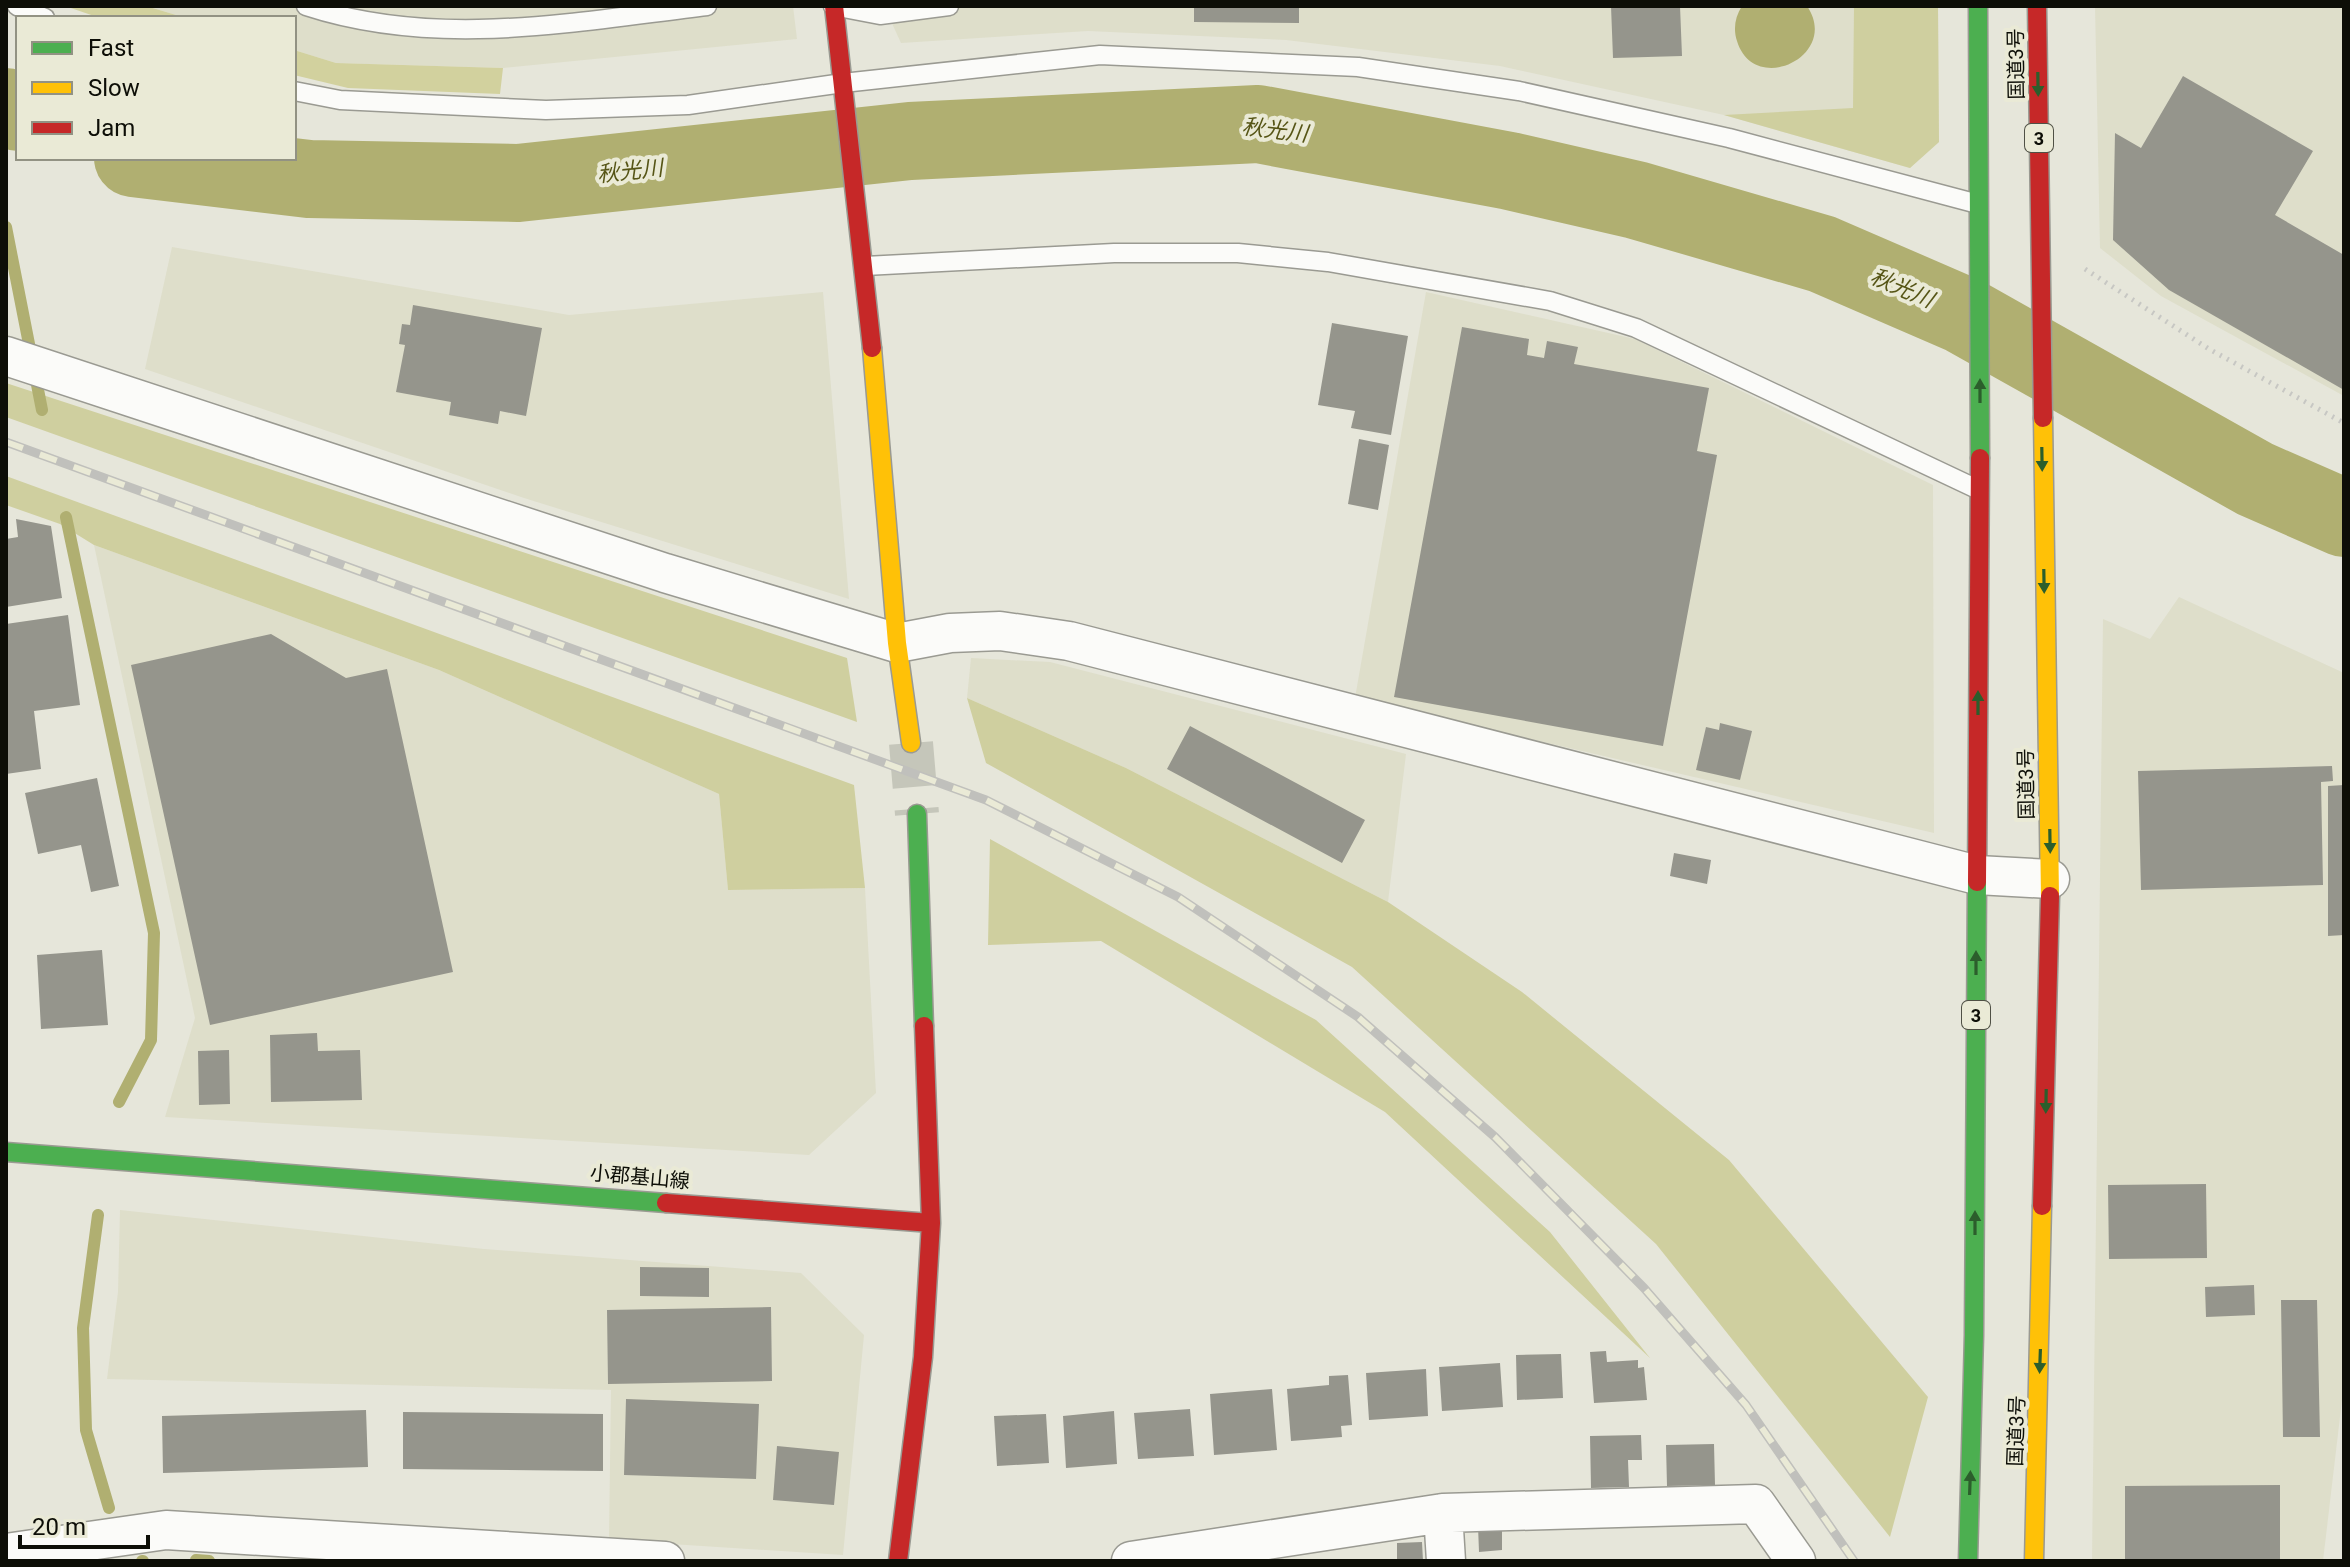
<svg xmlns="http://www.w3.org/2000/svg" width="2350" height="1567" viewBox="0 0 2350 1567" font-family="Roboto,'Noto Sans JP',sans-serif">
  <rect width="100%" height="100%" fill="#e6e6da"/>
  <path fill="#dedeca" d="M146,6H793L797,39L503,68L336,63L294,50V18H186Z
    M884,6H1938L1939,142L1910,168L1724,115L1500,66L1286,40L1088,31L901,43Z
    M2095,6H2344V396L2161,296L2100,248Z
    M172,247L569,315L823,292L849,599L524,498L145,369Z
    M1426,292L1635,339L1933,485L1934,833L1355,698Z
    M94,545L439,670L719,794L728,890L865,888L876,1093L809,1155L165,1117L195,1018Z
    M2179,597L2344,673V1383L2323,1561H2092L2103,619L2150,639Z
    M971,658L1050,662L1406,754L1388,902L1126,768L967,698Z
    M120,1210L484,1249L801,1273L864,1335L843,1555L609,1540L611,1390L107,1379L118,1292Z"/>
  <path fill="#cfcf9f" d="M1854,6H1938L1939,142L1910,168L1724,115L1853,108Z
    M6,383L847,658L857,722L6,417Z
    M6,476L854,785L865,888L728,890L719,794L439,670L94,545L60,524L6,505Z
    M967,698L1126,768L1388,902L1522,992L1729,1160L1928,1397L1890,1537L1656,1244L1352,967L986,763Z
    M990,839L1316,1020L1550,1232L1650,1358L1385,1112L1101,941L988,945Z"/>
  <path fill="#d2d19e" d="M65,6H146L186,18H100Z
    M294,50L336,63L503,68L500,94L348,88L294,75Z"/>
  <path fill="#b0af71" d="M1742,6H1807C1841,56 1754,97 1737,41C1733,29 1735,17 1742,6Z"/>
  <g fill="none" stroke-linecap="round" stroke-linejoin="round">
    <path stroke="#b0af71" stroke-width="12" d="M6,227L42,410
      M66,517L154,933L151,1040L119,1102
      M98,1215L83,1328L86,1430L109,1508
      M196,1560L209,1561
      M142,1561H143"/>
    <path stroke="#b0af71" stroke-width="78" d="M6,107L18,112
      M133,158L309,179L518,183L910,141L1258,124L1510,171L1636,200L1822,254L1963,315L2255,479L2344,518"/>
  </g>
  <path fill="#95958c" d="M1194,6H1299V23L1194,22Z
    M1611,6H1680L1682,56L1613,58Z
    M2183,76L2313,151L2275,215L2344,255V390L2169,290L2113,240L2115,133L2141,148Z
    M413,305L542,328L526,416L500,411L498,424L449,415L451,402L396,392L405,345L399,344L402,324L410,325Z
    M1332,323L1408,336L1391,435L1351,428L1355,411L1318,405Z
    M1462,327L1529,339L1527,355L1544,358L1547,341L1578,347L1574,364L1709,388L1697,451L1717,455L1663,746L1394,697Z
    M1359,439L1389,445L1378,510L1348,504Z
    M16,519L51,526L62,598L6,607V539L18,537Z
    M68,615L80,705L34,711L41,769L6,774V624Z
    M271,634L346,678L387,669L453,972L210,1025L131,665Z
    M1720,723L1752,731L1740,780L1696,770L1706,727L1719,730Z
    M1190,726L1365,820L1342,863L1167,769Z
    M2332,766L2333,781L2321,782L2323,885L2141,890L2138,771Z
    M97,778L119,886L91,892L81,845L38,854L25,793Z
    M2344,785V935L2328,936V786Z
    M1674,853L1711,860L1707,884L1670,876Z
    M102,950L108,1025L41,1029L37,955Z
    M317,1033L318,1051L360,1050L362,1100L271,1102L270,1035Z
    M229,1050L230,1104L199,1105L198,1051Z
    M2206,1184L2207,1258L2109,1259L2108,1185Z
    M640,1267L709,1268V1297L640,1296Z
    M2254,1285L2255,1315L2206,1317L2205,1287Z
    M2281,1300H2317L2320,1437H2283Z
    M771,1307L772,1381L608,1384L607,1310Z
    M1606,1351L1607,1362L1638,1360V1368L1644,1367L1647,1400L1594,1403L1590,1352Z
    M1561,1354L1563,1398L1517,1400L1516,1355Z
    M1500,1363L1503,1407L1442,1411L1439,1367Z
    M1426,1369L1428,1416L1369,1420L1366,1373Z
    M1348,1375L1352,1425L1341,1426L1342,1437L1291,1441L1287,1389L1329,1385V1376Z
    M1272,1389L1277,1450L1214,1455L1210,1394Z
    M626,1399L759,1404L756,1479L624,1475Z
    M1190,1409L1194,1456L1138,1459L1134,1413Z
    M366,1410L368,1467L163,1473L162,1416Z
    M1114,1411L1117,1464L1066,1468L1063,1416Z
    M403,1412L603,1414V1471L403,1469Z
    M1046,1414L1049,1463L997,1466L994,1416Z
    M1641,1435L1642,1460H1628L1629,1487L1591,1488L1590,1436Z
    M1714,1444L1715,1485L1667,1486L1666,1445Z
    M777,1446L839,1452L834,1505L773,1500Z
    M2280,1485V1561H2125V1486Z
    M1502,1525V1550L1479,1552L1478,1526Z
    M1422,1542L1423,1561H1397V1543Z"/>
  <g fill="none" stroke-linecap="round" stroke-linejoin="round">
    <path stroke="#c5c6ba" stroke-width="44" stroke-dasharray="44 22" stroke-linecap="butt" d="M911,743L917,814"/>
    <defs>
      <path id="lane" d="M17,6L45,18
        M306,6C437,49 573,22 707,6
        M833,6L880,15L949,6
        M294,91L340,100L546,110L688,105L843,83L1100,55L1358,67L1519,91L1729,138L1978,204
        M865,266L1114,253H1238L1328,262L1550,301L1636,328L1977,489"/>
      <path id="street" d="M6,356L665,573L897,643L950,633L1000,631L1069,641L1977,875L2050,879
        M1443,1513L1446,1561
        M6,1553L166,1530L665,1561
        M1131,1561L1443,1513L1756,1504L1796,1561"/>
      <path id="fast" d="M1978,6L1980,458
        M917,814L924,1026
        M6,1152L666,1203
        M1968,1561L1974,1335L1977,882"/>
      <path id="slow" d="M872,348L897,643L911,743
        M2043,418L2050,896
        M2034,1561L2042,1206"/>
      <path id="jam" d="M834,6L872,348
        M2037,6L2043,418
        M1977,882L1980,458
        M666,1203L931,1223
        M2042,1206L2050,896
        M898,1561L923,1357L931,1223L924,1026"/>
    </defs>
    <use href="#lane" stroke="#9a9a92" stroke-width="21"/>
    <use href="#street" stroke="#9a9a92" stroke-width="41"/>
    <use href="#fast" stroke="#9a9a92" stroke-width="21"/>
    <use href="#slow" stroke="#9a9a92" stroke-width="21"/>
    <use href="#jam" stroke="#9a9a92" stroke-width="21"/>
    <path stroke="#c7c7c3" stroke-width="5" stroke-dasharray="2 6" stroke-linecap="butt" d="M2085,269L2209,349L2344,423"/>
    <use href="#lane" stroke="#fbfbf9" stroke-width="18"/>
    <use href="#street" stroke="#fbfbf9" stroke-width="38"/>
    <use href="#fast" stroke="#4caf50" stroke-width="18"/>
    <use href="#slow" stroke="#ffc107" stroke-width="18"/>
    <use href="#jam" stroke="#c62828" stroke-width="18"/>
    <defs>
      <path id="rail" d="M6,442L986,800L1178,897L1358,1017L1495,1137L1644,1288L1746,1405L1854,1561"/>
    </defs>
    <use href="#rail" stroke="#c0c0bc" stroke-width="9"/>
    <use href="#rail" stroke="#eaead6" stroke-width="6" stroke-dasharray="18" stroke-linecap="butt"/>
  </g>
  <defs><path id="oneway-solid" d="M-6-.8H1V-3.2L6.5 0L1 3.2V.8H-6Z" transform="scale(2)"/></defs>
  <g fill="#2c5e2c">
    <use href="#oneway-solid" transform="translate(2038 84) rotate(89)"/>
    <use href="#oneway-solid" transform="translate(1980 391) rotate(-90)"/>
    <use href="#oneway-solid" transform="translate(2042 459) rotate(89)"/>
    <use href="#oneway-solid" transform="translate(2044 581) rotate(89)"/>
    <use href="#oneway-solid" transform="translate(1978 703) rotate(-90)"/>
    <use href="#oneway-solid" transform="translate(2050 841) rotate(89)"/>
    <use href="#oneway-solid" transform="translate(1976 963) rotate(-90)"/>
    <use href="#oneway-solid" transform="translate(2046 1101) rotate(91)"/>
    <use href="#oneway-solid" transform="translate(1975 1223) rotate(-90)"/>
    <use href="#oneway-solid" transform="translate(2040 1361) rotate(92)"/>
    <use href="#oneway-solid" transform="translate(1970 1483) rotate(-88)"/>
  </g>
  <g text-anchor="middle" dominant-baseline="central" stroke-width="8" stroke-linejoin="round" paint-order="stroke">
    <g fill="#eaead6" stroke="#4f5045" stroke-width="2">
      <rect x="2025" y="124" width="28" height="28" rx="6"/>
      <rect x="1962" y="1001" width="28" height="28" rx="6"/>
    </g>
    <g font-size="18" font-weight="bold" fill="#0d0e07">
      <text x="2039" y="138">3</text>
      <text x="1976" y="1015">3</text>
    </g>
    <g font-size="20" fill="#0d0e07" stroke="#eaead6">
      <text transform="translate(2016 64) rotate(-91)">国道3号</text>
      <text transform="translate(2026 784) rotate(-91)">国道3号</text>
      <text transform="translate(640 1177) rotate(5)">小郡基山線</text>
      <text transform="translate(2016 1431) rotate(-88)">国道3号</text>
    </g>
    <g font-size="22" font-style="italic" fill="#565516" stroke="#eaead6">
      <text transform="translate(1275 130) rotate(7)">秋光川</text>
      <text transform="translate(630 171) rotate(-6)">秋光川</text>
      <text transform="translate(1902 288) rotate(23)">秋光川</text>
    </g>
  </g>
  <rect width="2350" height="1567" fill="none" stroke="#0d0e07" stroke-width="16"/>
  <rect x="16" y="16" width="280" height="144" fill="#eaead6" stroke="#929283" stroke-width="2"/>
  <rect x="32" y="42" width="40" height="12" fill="#4caf50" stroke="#929283" stroke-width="2"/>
  <text x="88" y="56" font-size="24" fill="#0d0e07">Fast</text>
  <rect x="32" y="82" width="40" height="12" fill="#ffc107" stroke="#929283" stroke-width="2"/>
  <text x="88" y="96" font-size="24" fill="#0d0e07">Slow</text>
  <rect x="32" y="122" width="40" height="12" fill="#c62828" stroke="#929283" stroke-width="2"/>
  <text x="88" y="136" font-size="24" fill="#0d0e07">Jam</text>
  <path d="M20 1535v12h128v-12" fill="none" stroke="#0d0e07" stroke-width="4"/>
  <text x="32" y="1535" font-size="24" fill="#0d0e07" stroke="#eaead6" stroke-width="6" paint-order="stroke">20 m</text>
</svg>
